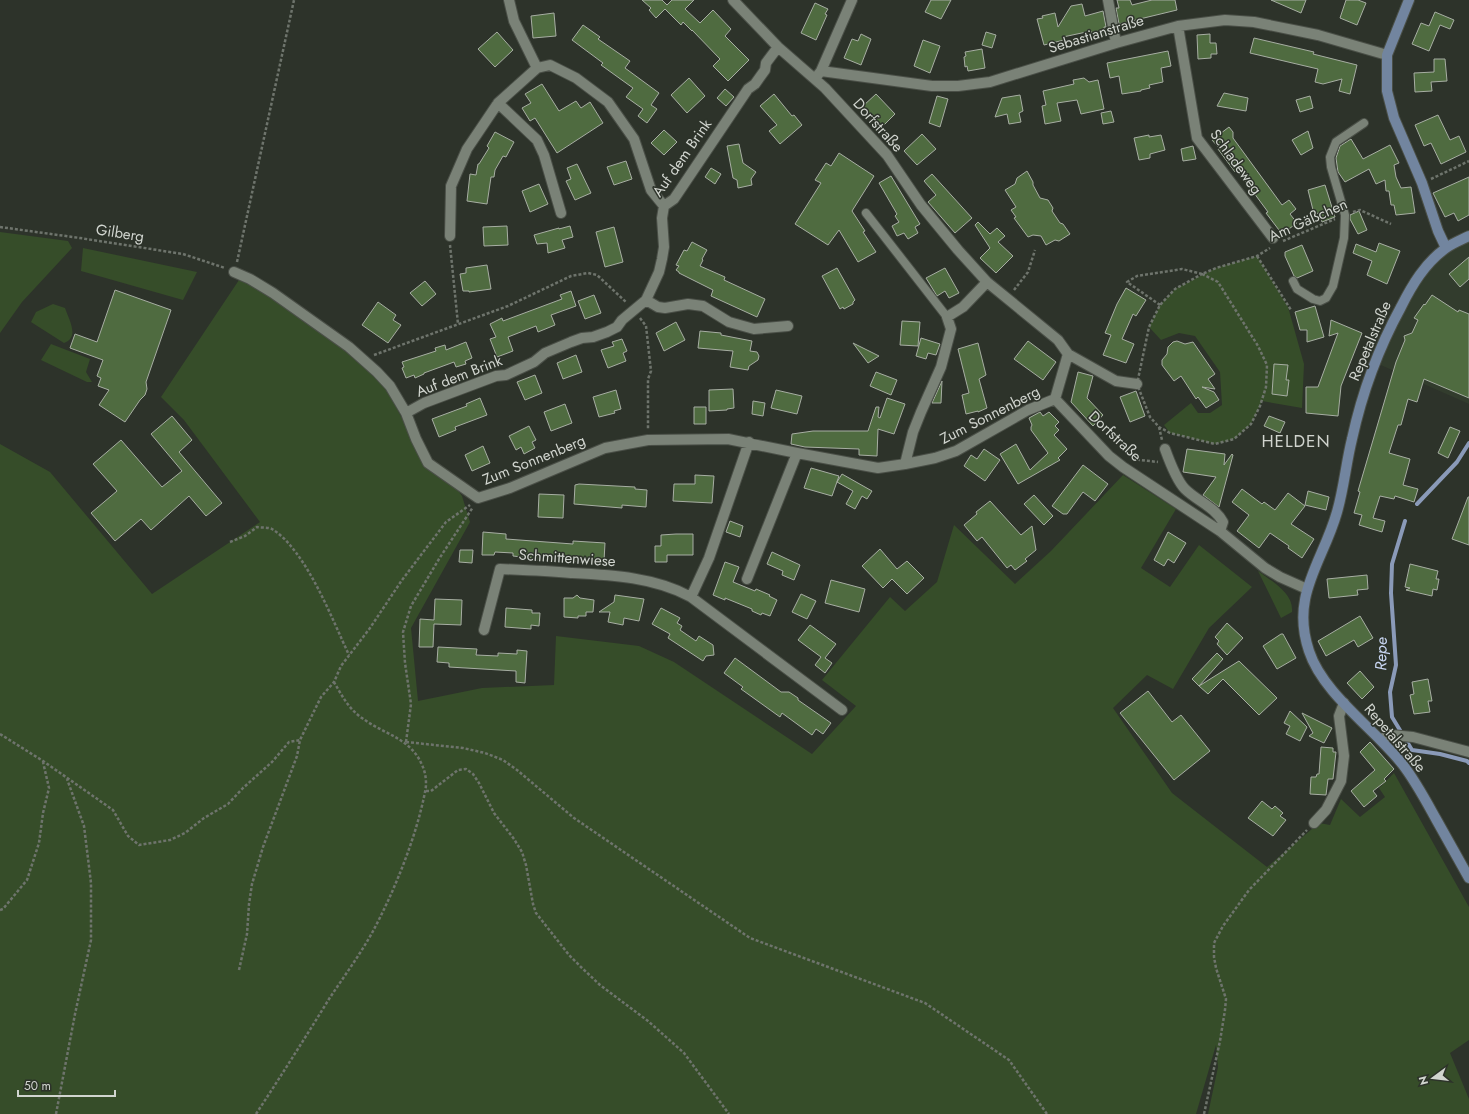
<svg xmlns="http://www.w3.org/2000/svg" width="1469" height="1114" viewBox="0 0 1469 1114" font-family="Jost,sans-serif">
  <rect width="100%" height="100%" fill="#2d332a"/>
  <path fill="#323c2d" d="M1469,236V404L1374,362L1423,270Z"/>
  <path fill="#364d29" d="M0,232L68,241L72,248L22,302L0,333Z
    M83,248L197,272L183,300L81,271Z
    M1257,256L1288,307L1304,364L1302,408L1262,401L1251,424L1234,439L1215,444L1170,433L1164,425L1191,403L1198,413H1210L1222,405L1220,372L1195,336L1179,333L1161,340L1149,327L1160,305L1175,289L1216,268Z
    M239,280L272,296L364,364L383,385L393,401L427,467L455,486L462,496L470,522L411,628L418,701L482,688L554,685L556,636L639,646L674,662L812,754L856,706L822,680L890,597L905,611L937,582L954,525L1015,584L1051,551L1123,475L1176,509L1141,568L1170,587L1199,545L1252,587L1209,628L1173,689L1147,675L1113,708L1172,793L1267,867L1319,823L1330,825L1341,799L1360,817L1385,797L1379,788L1394,773L1469,907V1040L1450,1053L1469,1099V1114H1208L1218,1067L1216,1045L1196,1114H0V444L50,472L152,594L260,522L184,420L161,397Z
    M53,304L65,308C69,320 80,337 64,343L31,322L36,312Z
    M51,344L90,359L86,372L92,382H87L41,360Z
    M1258,571C1271,581 1294,593 1292,612L1281,618Z"/>
  <g fill="none" stroke-linecap="round" stroke-linejoin="round">
    <path stroke="#8a9ab8" stroke-width="4" d="M1417,504L1457,462L1469,443
      M1405,521L1392,564L1391,593L1396,665L1390,692L1392,717L1412,750L1440,754L1467,761L1469,763"/>
  </g>
  <path fill="#4f6b40" stroke="#a7aea3" d="M642,0H662L667,5L672,0H694L685,9L700,23L713,10L731,29L725,36L749,60L728,81L713,66L720,59L692,30V31L683,22L681,25L665,9L656,18L649,10L651,8Z
    M931,0H951L941,19L925,12Z
    M1117,0H1130L1132,5L1152,0H1175L1177,10L1119,24L1116,8H1119Z
    M1271,0H1306L1301,13Z
    M1346,0H1358L1366,3L1357,25L1340,18Z
    M815,3L828,9L825,14L827,15L816,40L801,33Z
    M1082,4L1085,16L1103,11L1106,27H1104L1105,35L1092,38L1091,31L1063,37L1064,40L1044,45L1037,19L1043,18L1042,16L1055,13L1058,27L1071,6Z
    M1435,12L1454,20L1450,29L1440,25L1429,51L1412,44L1421,23L1429,26Z
    M554,13L556,36L533,38L531,16Z
    M583,25L600,37L598,39L630,61L625,68L659,93L651,105L657,109L647,123L638,116L643,109L626,97L633,88L601,65L603,63L572,40Z
    M497,32L513,50L495,67L478,49Z
    M986,32L996,35L992,48L982,45Z
    M861,34L871,39L861,65L844,58L852,39L858,41Z
    M1210,34V43H1216L1217,54H1211V58L1198,59L1197,35Z
    M1254,38L1314,52L1313,54L1357,65L1350,94L1339,91L1342,79L1323,84L1315,82L1318,69L1250,53Z
    M923,40L940,46L930,73L914,66Z
    M982,49L985,68L968,71L967,66L965,67L964,57L966,56L965,52Z
    M1168,51L1171,66L1161,68L1163,82L1149,85L1150,88L1141,90V91L1122,94L1119,76L1110,78L1107,63Z
    M1434,59H1445L1447,81L1431,82L1432,91L1415,92L1414,73L1434,72Z
    M689,78L705,96L687,113L671,95Z
    M1084,78L1089,82L1098,80L1104,109L1081,114L1077,100L1057,103L1061,121L1045,124L1042,106L1046,105L1043,91L1074,84L1073,80Z
    M542,84L559,111L576,101L581,108L590,102L603,123L557,153L535,118L530,121L522,108L531,103L525,94Z
    M725,89L734,97L726,106L717,98Z
    M1224,93L1248,98L1246,111L1217,106Z
    M774,94L792,116L794,115L802,125L780,144L769,131L777,125L760,106Z
    M876,94L895,114L882,127L863,106Z
    M1020,95L1023,111L1019,113L1021,122L1009,124L1007,114L995,117L1002,98Z
    M937,96L948,99L940,127L929,123Z
    M1310,96L1313,108L1300,112L1296,100Z
    M1111,111L1114,122L1103,124L1101,113Z
    M1438,115L1450,140L1459,136L1466,152L1441,164L1431,143L1424,146L1415,125Z
    M1229,127L1233,132V138L1282,205L1289,200L1296,209L1290,214L1297,223L1282,234L1266,213L1268,212L1237,170L1235,172L1218,149L1219,148L1212,140Z
    M664,130L677,142L664,155L651,143Z
    M1308,131L1313,148L1301,155L1292,140Z
    M495,132L514,142L506,157L503,156L495,170L494,177H491L487,204L467,201L470,174L476,175L478,164H479L489,148L487,146Z
    M922,134L936,149L917,165L904,151Z
    M1149,135V137L1161,135L1165,150L1150,154V158L1139,160L1134,138Z
    M1351,139L1363,159L1390,145L1399,163L1394,165L1396,177L1401,188L1411,187L1415,213L1396,215L1394,205H1391L1389,191H1386L1385,180L1376,184L1369,169L1345,182L1338,172L1336,158L1340,146Z
    M739,144L743,163L756,172L751,179L752,185L738,188L737,180L733,178L727,146Z
    M1193,146L1196,159L1183,161L1181,149Z
    M839,153L874,176L852,211L865,231L863,232L876,252L858,262L839,230L828,245L795,224L821,183L815,180L826,163L831,166Z
    M626,161L632,179L614,185L607,167Z
    M577,164L591,193L575,200L566,181L571,179L567,168Z
    M711,168L721,174L715,184L705,177Z
    M1027,171L1033,182V185L1040,198L1048,200L1053,208L1052,211L1060,223L1063,224L1070,234L1059,241L1055,240L1046,245L1041,236L1033,235L1028,237L1014,218L1016,217L1011,210L1016,207L1005,190L1015,184L1017,178Z
    M932,174L972,218L955,233L928,202L936,195L924,181Z
    M891,176L920,224L915,227L918,233L908,239L904,233L897,236L892,226L899,222L895,216L897,214L879,183Z
    M1469,177V215L1458,221L1454,213L1445,217L1433,193Z
    M539,184L548,204L530,212L522,191Z
    M1325,185L1335,217L1322,222L1319,213L1314,214L1308,190Z
    M1359,211L1367,230L1358,234L1350,219V215Z
    M978,222L990,234L997,228L1005,236L998,242L1013,256L996,273L980,258L990,248L975,225Z
    M507,226L508,245L484,246L483,227Z
    M570,226L573,237L562,240L565,248L548,253L547,243L537,244L534,235L559,228V229Z
    M614,227L623,262L605,267L596,232Z
    M692,242L707,250L702,259L703,260L700,266L725,277L724,280L765,299L757,317L711,296L713,290L679,273V272L676,270L679,266L676,265L684,250L687,251Z
    M1379,243L1400,251L1387,284L1367,275L1372,261L1353,253L1356,244L1376,252Z
    M1302,245L1313,271L1297,278L1294,276L1285,256V252Z
    M1469,257V279L1460,287L1449,274Z
    M487,265L491,289L469,292V291H463L460,274L466,273V268Z
    M837,268L855,300L853,302V304L844,309L843,307L840,309L822,276Z
    M945,268L959,293L949,298L945,291L937,296L926,278Z
    M425,281L436,294L422,306L410,293Z
    M1126,288L1146,300L1136,316L1133,314L1122,339L1134,344L1126,363L1103,355L1111,335L1105,333L1117,304Z
    M115,290L171,310L146,382L147,389L145,395L140,400L125,422L99,405L109,390L98,386L101,378L97,376L103,360L70,348L75,334L97,342Z
    M571,291L576,306L551,315L555,325L538,332L536,326L508,337L513,351L497,357L490,339L496,337L490,324L502,318L503,321L562,299L560,295Z
    M594,295L601,313L585,319L578,301Z
    M1432,295L1458,312L1459,310L1469,314V398L1424,379L1417,402L1408,399L1401,425H1398L1389,453L1410,459L1403,485L1418,489L1414,502L1395,496L1394,499L1380,496L1373,518L1385,521L1382,532L1359,525L1362,515L1354,513L1360,492L1358,491L1396,362L1405,340L1404,336L1412,333L1418,320L1414,318L1424,304L1425,305Z
    M378,302L396,315L393,320L401,325L388,343L362,325Z
    M1315,306L1324,337L1307,342V330H1300L1295,312Z
    M1331,320L1362,333L1341,386L1338,416L1306,413V387H1318L1338,333L1329,336Z
    M902,321L920,322L918,346L900,345Z
    M676,322L685,340L664,351L656,333Z
    M700,331L721,333V335L752,341L750,351L757,352L759,356L758,360L749,366L748,370L730,367L733,351L698,348Z
    M921,338L940,344L936,355L928,353L926,359L916,356Z
    M622,339L627,351L623,353L626,361L608,368L601,350L614,346L612,342Z
    M1028,341L1056,362L1043,380L1014,359Z
    M1177,341L1185,344L1193,342L1215,374L1208,379L1215,389L1202,387L1214,392L1219,400L1206,408L1198,397L1196,399L1181,376L1174,381L1162,365V360L1167,354L1168,347L1173,342Z
    M466,342L472,358L465,361L466,364L456,367L454,362L424,373V374L415,378L414,375L406,378L402,368L404,367L402,362L436,351L435,348L445,345L446,350Z
    M853,343L879,356L868,363Z
    M978,343L986,375L979,379L987,408L978,412V411L966,414L962,395L969,393L958,349Z
    M576,355L582,372L563,379L557,363Z
    M1274,364L1288,365L1286,380H1289L1287,396L1272,394Z
    M876,372L897,380L891,395L870,386Z
    M1078,372L1093,376L1087,398L1103,415L1093,426L1071,402Z
    M535,375L542,393L525,400L517,382Z
    M942,381L941,403H932Z
    M733,389L734,408L727,409V410L709,411V390Z
    M616,390L621,409L614,411L615,413L599,417L593,397Z
    M776,390L802,396L797,414L771,408Z
    M1136,391L1145,416L1130,422L1120,397Z
    M480,398L487,415L455,427L456,430L439,437L432,419L467,406L466,404Z
    M887,398L905,404L894,434L878,429L877,456L859,455V449L805,447L791,444L792,434L813,431H868L876,407H879L878,417L880,418Z
    M753,401L765,403L763,416L752,414Z
    M565,404L572,423L551,431L544,412Z
    M694,407H706V424H694Z
    M1040,412L1043,416L1049,412L1059,422L1055,426L1059,430L1054,435L1067,449L1058,458L1060,460L1018,484L1000,454L1016,444L1030,470L1048,453L1031,430V427L1032,425L1029,418Z
    M172,416L192,440L179,452L222,503L206,516L189,496L151,530L141,519L115,541L91,513L117,491L93,464L121,440L162,487L182,471L151,434Z
    M1269,416L1285,422L1280,433L1264,426Z
    M529,426L536,440L532,442L535,448L524,454L521,447L516,450L509,436Z
    M1450,427L1460,431L1448,458L1438,453Z
    M483,446L490,463L472,471L465,455Z
    M984,449L1000,460L985,481L964,466L971,455L977,459Z
    M1187,449L1225,454L1224,465L1232,454L1233,455L1219,507L1203,495L1216,477L1183,472Z
    M1083,465L1108,484L1095,501L1083,492L1067,514H1063L1052,506Z
    M811,468L839,476L832,496L804,488Z
    M842,474L872,491L867,499L862,496L855,509L846,504L853,491L837,482Z
    M695,475L714,476L712,503L673,501L674,484H695Z
    M579,484L635,487V489L647,490L646,507L622,505V508L574,504L575,485Z
    M1242,489L1262,504L1264,502L1275,510L1288,493L1305,506L1291,524L1314,539L1302,558L1288,548L1289,546L1270,533L1259,548L1237,531L1249,515L1232,502Z
    M1308,491L1329,497L1326,510L1305,505Z
    M539,494L564,495L563,518L538,517Z
    M1034,495L1053,516L1044,525L1024,504Z
    M1468,497H1469V545L1452,539Z
    M990,501L1021,535L1032,526L1036,550L1025,559L1027,561L1015,570L1011,565L1007,568L982,537L977,541L964,525L977,514L976,512Z
    M730,521L743,526L740,537L726,532Z
    M483,532L506,534V539L573,544V541L605,543L604,561L584,560V562L531,560V558L513,556V553L495,552L494,555H482Z
    M1168,532L1186,543L1174,563L1168,559L1164,566L1154,560Z
    M676,534H693V555H667V562H655V546H661V535Z
    M880,549L897,569L907,561L924,578L907,594L892,579L883,588L862,566Z
    M460,550H473L472,563L459,562Z
    M772,552L800,565L794,580L782,575L783,571L767,564Z
    M725,562L739,567L733,582L755,591L756,589L770,595L769,596L777,600L770,616L762,613L761,615L752,611V609L725,598V600L713,595Z
    M1410,564L1438,571L1436,579H1439L1437,590L1433,589L1432,596L1406,590L1410,588L1405,587Z
    M1367,575L1368,589L1357,590L1358,595L1329,598L1327,579Z
    M831,580L865,589L859,612L825,603Z
    M801,594L816,601L807,619L792,612Z
    M577,595L580,598L594,600L593,612H586V616H578V618L564,617V598H573Z
    M615,595L644,599L639,621L624,618L623,625L608,622L610,612H599L614,602Z
    M435,599L462,600L461,625L434,624L433,647H419L420,619L434,620Z
    M506,608L532,610V613H540L539,626L531,625V629L505,627Z
    M661,608L680,618L677,623L682,626L680,630L696,641L699,636L713,645L714,655L706,656L703,661L668,638L670,634L652,624Z
    M1360,616L1373,638L1358,647L1354,640L1326,656L1318,641Z
    M1227,623L1243,638L1227,655L1217,644L1219,641L1215,637Z
    M810,625L836,644L825,658L832,663L825,673L815,665L821,657L798,640Z
    M1281,634H1283L1296,658L1277,669L1263,646Z
    M438,647L477,649L476,655L498,656V653L517,654V650L527,651L525,683L516,682V671L449,667V663L437,662Z
    M1217,653L1223,659L1199,686L1192,679Z
    M735,658L781,692H789L798,698V700L831,723L823,734L816,729L812,735L782,713L780,717L741,689L743,687L724,673Z
    M1239,661L1277,698L1259,715L1223,679L1208,694L1199,686Z
    M1360,671L1374,687L1362,699L1347,683Z
    M1428,679L1432,701H1428L1430,712L1414,714L1410,695L1414,694L1412,682Z
    M1148,691L1172,722L1181,715L1210,751L1174,780L1120,713Z
    M1290,711L1307,727L1300,741L1286,734L1290,726L1284,723Z
    M1302,713L1332,728L1324,743L1309,736L1313,733Z
    M1370,742L1394,769L1384,779L1386,781L1373,791L1377,796L1364,807L1351,791L1375,770L1360,752Z
    M1321,747L1333,748V752H1336L1333,779H1328L1326,795L1310,794L1311,777H1316L1317,774H1319Z
    M1262,801L1272,809L1275,806L1283,813L1280,816L1286,820L1273,836L1248,818Z"/>
  <g fill="none" stroke-linecap="round" stroke-linejoin="round">
    <defs>
      <path id="service" d="M866,213L947,317
        M1293,281L1297,289L1313,299L1320,301L1326,298L1333,286L1344,238L1345,215L1331,167L1330,157L1336,142L1364,123"/>
      <path id="minor" d="M509,0L514,21L537,68
        M733,0L778,47L825,88L887,155L921,205L958,250L987,282L1058,340L1068,354L1055,399
        M1108,0L1116,43
        M1178,26L1197,138L1273,238
        M821,71L932,86H958L990,82L1116,43L1178,26L1225,20L1254,22L1318,35L1387,55
        M817,76L821,71L852,0
        M498,103L537,140L544,155L561,213
        M450,236L451,186L467,149L498,103L537,68L550,65L576,78L608,102L634,139L651,190L664,206
        M234,272L250,279L273,293L349,347L377,372L390,386L406,413L416,439L428,463L478,498L510,488L605,448L648,440L728,439L797,453L878,468L905,464L935,458L956,451L1028,410L1055,399
        M646,300L658,307L665,308L688,304L703,306L729,322L754,329L788,326
        M1068,354L1116,381L1137,384
        M1055,399L1109,456L1123,467L1220,531L1265,568L1280,577L1307,589
        M406,413L424,403L496,376L506,375L534,362L545,353L571,342L582,338L593,337L607,332L617,327L622,320L646,300L659,272L662,259L664,247L662,218L664,206L674,199L748,89L755,84L765,70L766,63L778,47
        M1165,449C1169,460 1177,481 1185,489C1197,501 1215,507 1223,522L1220,531
        M905,464L913,432L921,412L941,367L951,329L947,317L963,307L987,282
        M747,579L797,453
        M691,597L709,558L749,442
        M484,630L500,569C524,570 548,571 571,573C611,575 655,577 691,597L842,710
        M1381,739L1391,735L1413,737L1469,752
        M1314,823L1326,810L1341,781L1344,756L1339,716L1344,703"/>
      <path id="secondary" d="M1409,0L1387,55V91L1394,118L1422,183L1438,231L1446,248
        M1469,236C1461,240 1453,243 1446,248C1425,263 1412,285 1401,307C1378,349 1362,393 1352,439C1346,463 1344,488 1337,512C1323,562 1290,595 1309,651C1323,694 1375,729 1403,765C1416,782 1426,801 1436,819C1447,839 1458,858 1469,878"/>
    </defs>
    <use href="#service" stroke="#4a4f47" stroke-width="10"/>
    <use href="#minor" stroke="#4a4f47" stroke-width="12"/>
    <use href="#secondary" stroke="#4a4f47" stroke-width="12"/>
    <path stroke="#6e746c" stroke-width="2.5" stroke-dasharray="3 2" stroke-linecap="butt" d="M1431,179L1469,161
      M1353,212L1360,210L1391,224
      M0,227L80,238L183,254L225,268
      M1283,241L1335,219
      M450,245L458,324
      M1257,256L1291,310
      M237,262L294,0
      M1202,274L1218,282L1258,346L1267,365L1266,387L1260,406L1251,424L1234,439L1215,444L1170,433L1159,427L1150,417L1137,384L1149,327L1160,305L1175,289Z
      M1014,290L1028,272L1035,250
      M1160,305L1127,282L1137,276L1182,269L1202,274L1216,268L1257,256L1270,248
      M640,318L646,326L651,371L648,379V430
      M374,355L508,306L571,276L588,273L597,275L626,302
      M1159,427L1162,440
      M1132,459L1158,462
      M230,542L245,536L257,527C262,528 268,527 272,529C306,550 332,619 349,655
      M0,734L43,761L113,810L128,836L139,845L170,840L185,833L204,818L228,804L243,788L272,762L289,742L300,740
      M406,742L463,748L485,753L503,760L517,770L574,818L750,938L925,1003L1009,1060L1047,1114
      M406,742L411,704L405,663L403,632L411,606L439,559L473,507
      M426,791H431L458,770L466,769L473,774L479,783L494,813L514,839L522,852L526,865L533,904L536,913L569,955L582,968L600,985L648,1021L684,1053L729,1114
      M0,910L3,909L27,880L39,843L43,813L49,788L43,762
      M239,970L247,934L249,904L252,884L263,847L297,756L300,740L321,697L334,682L341,666L370,628L402,580L446,522L470,505
      M56,1114L75,1014L91,940V883L84,826L67,779
      M256,1114C281,1076 305,1038 329,999C343,978 359,956 372,933C394,892 416,838 425,792C427,784 426,773 422,765C411,738 383,734 362,718C349,709 342,696 334,682
      M1204,1114L1220,1041L1225,1010L1226,999L1216,968L1214,957V943L1223,926L1249,890L1307,830"/>
    <use href="#service" stroke="#7a8277" stroke-width="8"/>
    <use href="#minor" stroke="#7a8277" stroke-width="10"/>
    <use href="#secondary" stroke="#72859f" stroke-width="10"/>
  </g>
  <g text-anchor="middle" dominant-baseline="central" stroke-width="3" stroke-linejoin="round" paint-order="stroke">
    <g font-size="15" fill="#d1d5cf" stroke="#2d332a">
      <text transform="translate(1096 34) rotate(-17)">Sebastianstraße</text>
      <text transform="translate(878 125) rotate(48)">Dorfstraße</text>
      <text transform="translate(682 158) rotate(-55)">Auf dem Brink</text>
      <text transform="translate(1236 162) rotate(54)">Schladeweg</text>
      <text transform="translate(1308 220) rotate(-24)">Am Gäßchen</text>
      <text transform="translate(120 233) rotate(9)">Gilberg</text>
      <text transform="translate(1370 341) rotate(-67)">Repetalstraße</text>
      <text transform="translate(459 376) rotate(-21)">Auf dem Brink</text>
      <text transform="translate(990 415) rotate(-27)">Zum Sonnenberg</text>
      <text transform="translate(1115 436) rotate(43)">Dorfstraße</text>
      <text transform="translate(534 460) rotate(-22)">Zum Sonnenberg</text>
      <text transform="translate(567 558) rotate(4)">Schmittenwiese</text>
      <text transform="translate(1395 738) rotate(49)">Repetalstraße</text>
    </g>
    <g font-size="16" font-style="italic" fill="#c9d6f2" stroke="#2d332a">
      <text transform="translate(1381 654) rotate(-89)">Repe</text>
    </g>
    <g font-size="17" letter-spacing="1" fill="#d1d5cf" stroke="#2d332a">
      <text x="1296" y="441">HELDEN</text>
    </g>
  </g>
  <g transform="translate(1433 1078) rotate(255)" stroke="#2d332a" stroke-width="3" paint-order="stroke">
  <path d="M0-3L7 15L0 10L-7 15Z" fill="#d1d5cf"/>
  <text y="-6" font-size="11" font-weight="bold" text-anchor="middle" fill="#d1d5cf">N</text>
  </g>
  <path d="M18 1090v6h97v-6" fill="none" stroke="#d1d5cf" stroke-width="2"/>
  <text x="24" y="1090" font-size="12" fill="#d1d5cf" stroke="#2d332a" stroke-width="3" paint-order="stroke">50 m</text>
</svg>
